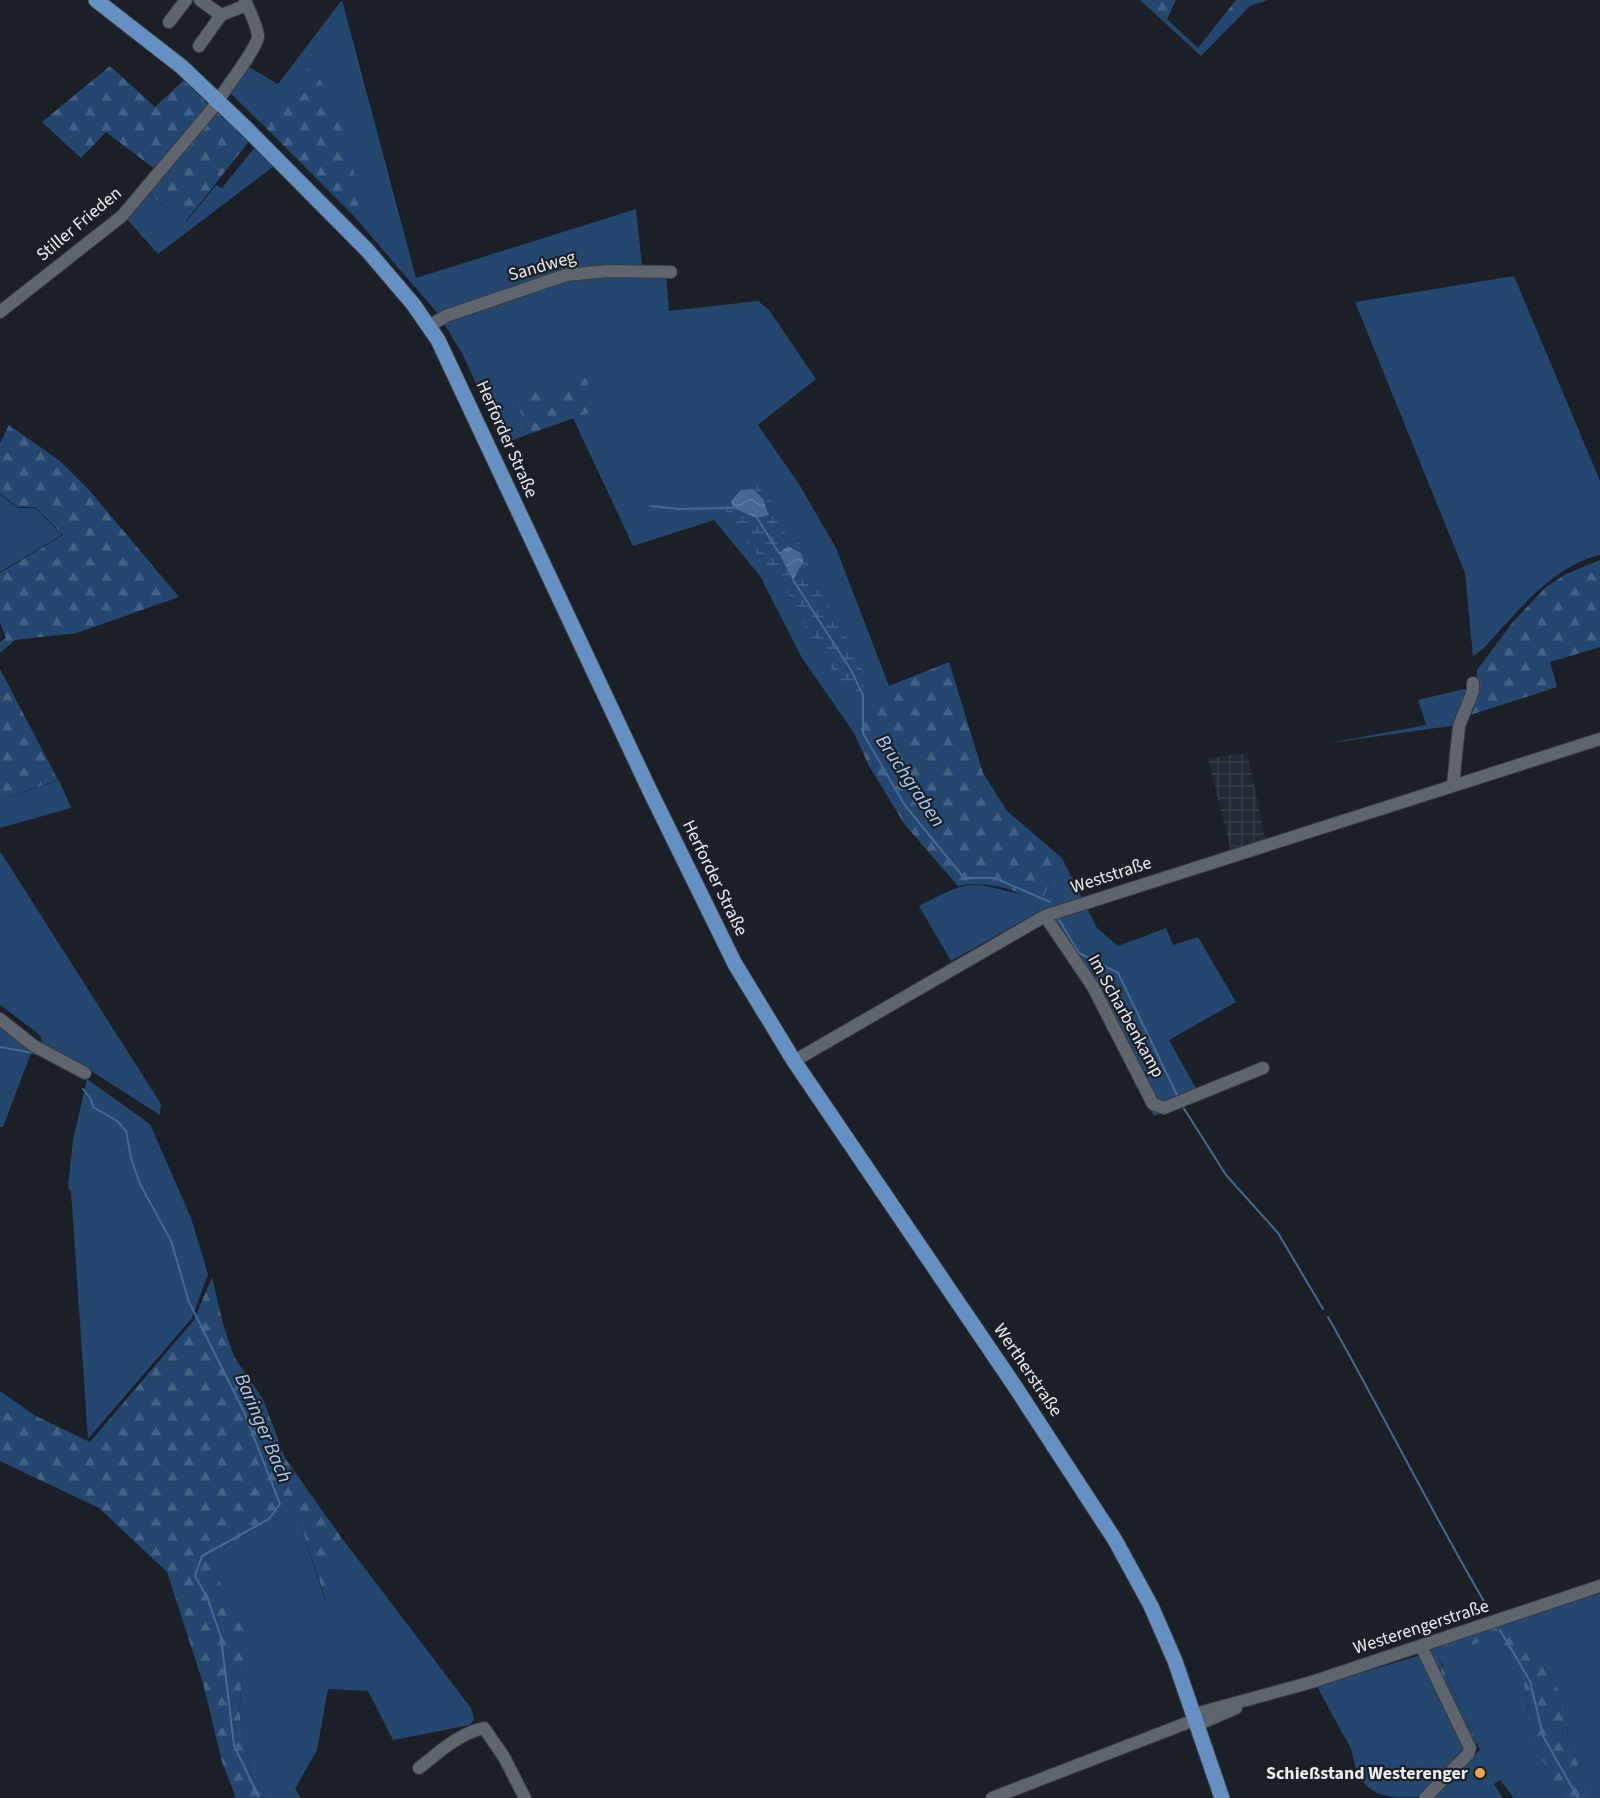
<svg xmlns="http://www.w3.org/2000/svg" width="1600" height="1798" viewBox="0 0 1600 1798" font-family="'Source Sans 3',sans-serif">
  <defs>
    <pattern id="industrial-grid" width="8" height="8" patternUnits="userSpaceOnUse" patternTransform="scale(1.5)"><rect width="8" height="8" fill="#202a34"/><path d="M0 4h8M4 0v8" fill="none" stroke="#363f48"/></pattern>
    <pattern id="forest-firs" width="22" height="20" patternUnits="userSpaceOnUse" patternTransform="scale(1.5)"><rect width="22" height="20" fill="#23476e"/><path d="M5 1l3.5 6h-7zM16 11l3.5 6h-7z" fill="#436283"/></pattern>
    <pattern id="wetland-marsh" width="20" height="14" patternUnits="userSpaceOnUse" patternTransform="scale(1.5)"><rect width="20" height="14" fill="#23476e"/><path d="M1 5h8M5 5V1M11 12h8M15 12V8" fill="none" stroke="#436283"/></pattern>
    <pattern id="water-waves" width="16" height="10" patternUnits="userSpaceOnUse" patternTransform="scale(1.5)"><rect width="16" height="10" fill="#446a94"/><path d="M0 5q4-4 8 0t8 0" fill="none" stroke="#5f7fa3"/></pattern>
  </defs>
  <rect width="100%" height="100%" fill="#1b2026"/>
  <path fill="url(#industrial-grid)" d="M1247,753L1266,842L1231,851L1208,758Z"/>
  <path fill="#23476e" d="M342,0L416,278L636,209L643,275L666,274L669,311L758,301L769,310L816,379L758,425L799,484L836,548L889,686L870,703L854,733L802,658L760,576L714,520L633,546L573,418L597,410L515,398L529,434L503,444L463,355L439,315L352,214L360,205L313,64L262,124L229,92L249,67L278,84Z
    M255,147L274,166L158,254L127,219L147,194L187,221L216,185L222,188Z
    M1514,276L1600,481V555C1550,567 1517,613 1483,649L1473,656L1465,573L1355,302Z
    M0,494L17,508H35L62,535L0,572Z
    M1464,689L1468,690L1457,725L1324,744L1426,725L1418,700Z
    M59,780L71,808L0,828V800Z
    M0,851L161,1104L160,1115L85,1067L43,1045L40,1035L0,1005Z
    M1062,858L1097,928L1118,946L1166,928L1173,945L1198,937L1236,1002L1169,1040L1201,1097L1154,1116L1091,989L1045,923L1040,911L951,961L919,906C957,887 964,879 1007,891C1021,894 1029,896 1038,908Z
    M0,1025L33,1048L3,1127H0Z
    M87,1079L150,1124L191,1218L208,1274L192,1318L88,1439L71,1192L68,1187L73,1140Z
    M298,1517L325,1600L341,1537L471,1708L474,1719L470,1725L393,1740L368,1691L328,1689L317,1750L295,1789L301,1798H267L252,1777L239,1711L245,1656L207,1557L270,1520Z
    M1600,1593V1798H1592L1568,1739L1565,1699L1513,1619Z
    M1499,1635L1524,1684L1531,1739L1563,1798H1514L1500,1780L1494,1784L1503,1798H1428L1480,1750L1438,1656Z
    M1421,1655L1465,1750L1420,1797C1389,1798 1368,1798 1356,1769C1353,1761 1353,1750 1348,1743C1337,1724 1327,1705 1317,1686Z"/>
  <path fill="url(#forest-firs)" d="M1140,0H1176L1167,19L1198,48L1236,0H1268L1250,6L1201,56Z
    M313,63L348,144L360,206L352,214L262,124Z
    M110,66L155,107L184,80L209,105L156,170L106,132L81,158L42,122Z
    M214,110H220L250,140L186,221L148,194Z
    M586,378L597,410L529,434L515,398Z
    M9,425L60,461L90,491L179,597L77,633L15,640L0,653V642L6,638L0,623V573L63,535L35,507H17L0,493V443Z
    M1600,560V647L1550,662L1557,687L1467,716L1477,690V670L1513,622L1546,587L1566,574Z
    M949,662L983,773L1007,811L1062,858L1038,908C1023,887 982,881 958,886L905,825L869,766L854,733L870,703L889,686Z
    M0,669L58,780L0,800Z
    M212,1277L223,1324L234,1357L263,1399L285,1458L341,1537L326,1601L298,1517L270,1520L207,1557L244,1629L245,1656L239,1711L252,1777L267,1798H236L222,1762L203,1683L167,1572L99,1508L0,1461V1391L34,1415L90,1442L194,1320Z
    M1513,1619L1565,1699L1568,1739L1592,1798H1563L1531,1739L1524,1684L1499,1635L1438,1657L1477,1743L1472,1746L1426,1649Z"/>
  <path fill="url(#wetland-marsh)" d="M755,483L772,503L778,523L789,538L805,546L808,558V572L855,651L867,681L852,699L812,641L783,584L726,519L727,497L741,484Z"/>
  <path fill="url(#water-waves)" d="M753,489L763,499L769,515L757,518L733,508L731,501L741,490Z
    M788,546L801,553L803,562L793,580L779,553Z"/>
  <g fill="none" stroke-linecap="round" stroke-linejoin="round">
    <path stroke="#446a94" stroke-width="2" d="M651,506L678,509L733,508
      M757,518L779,553
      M793,580L851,670L863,695V733L904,804L964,878H995L1050,902
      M1058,918L1079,953L1118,973L1178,1097
      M0,1047L34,1053
      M83,1089L91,1099L93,1107L117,1121L126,1131L131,1158L140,1184L171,1241L189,1302L244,1412L280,1504L269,1519L202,1556L195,1576L207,1597L221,1637L234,1745L259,1798
      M1183,1107L1226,1175L1278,1233L1323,1309
      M1328,1317C1383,1414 1432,1513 1489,1610
      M1500,1630L1530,1681L1543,1736L1578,1798"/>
    <defs>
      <path id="minor" d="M200,0L221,15
        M169,22L186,0
        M199,46L221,15L247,5
        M0,312L122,216L213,108C221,94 258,48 258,36C257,24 249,11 245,0
        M429,326L446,316L566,275L608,271L671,272
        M1453,785L1459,726L1473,691V683
        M1045,916L1093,987L1153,1104L1164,1108L1263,1068
        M0,1019L34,1046L85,1073
        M794,1061L1045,916L1600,739
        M1421,1646L1470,1748L1468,1754L1425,1798
        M1195,1714L1312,1682L1600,1586
        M1199,1724L1236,1708
        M419,1768C439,1752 458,1734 484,1728L504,1757L525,1798
        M992,1798L1197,1719"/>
      <path id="major" d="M96,0L182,67L248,130L367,250L413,304L438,340L649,789L735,964L794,1061L1014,1385L1115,1540L1151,1606L1175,1661L1222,1798"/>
    </defs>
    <use href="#minor" stroke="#383c40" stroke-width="14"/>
    <use href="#major" stroke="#383c40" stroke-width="17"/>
    <use href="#minor" stroke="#5f656c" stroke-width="12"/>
    <use href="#major" stroke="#6591c2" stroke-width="15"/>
  </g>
  <circle fill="#f6a247" stroke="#1b2026" stroke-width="2" cx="1480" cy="1773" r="6"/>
  <g text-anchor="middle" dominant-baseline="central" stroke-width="4.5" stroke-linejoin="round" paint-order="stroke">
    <g font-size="18" fill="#e9ecf0" stroke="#1b2026">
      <text transform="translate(79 224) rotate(-40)">Stiller Frieden</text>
      <text transform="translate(542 266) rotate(-16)">Sandweg</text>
      <text transform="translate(507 439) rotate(66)">Herforder Straße</text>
      <text transform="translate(1111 875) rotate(-18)">Weststraße</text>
      <text transform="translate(715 878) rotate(64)">Herforder Straße</text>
      <text transform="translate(1126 1016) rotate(61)">Im Scharbenkamp</text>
      <text transform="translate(1028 1370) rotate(56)">Wertherstraße</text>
      <text transform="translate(1421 1627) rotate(-18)">Westerengerstraße</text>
    </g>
    <g font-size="18" font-weight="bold" fill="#e9ecf0" stroke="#1b2026" text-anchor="end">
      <text x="1468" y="1773">Schießstand Westerenger</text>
    </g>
    <g font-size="20" font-style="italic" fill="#accef5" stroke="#1b2026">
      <text transform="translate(910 781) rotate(56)">Bruchgraben</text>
      <text transform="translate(263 1428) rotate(67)">Baringer Bach</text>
    </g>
  </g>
</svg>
